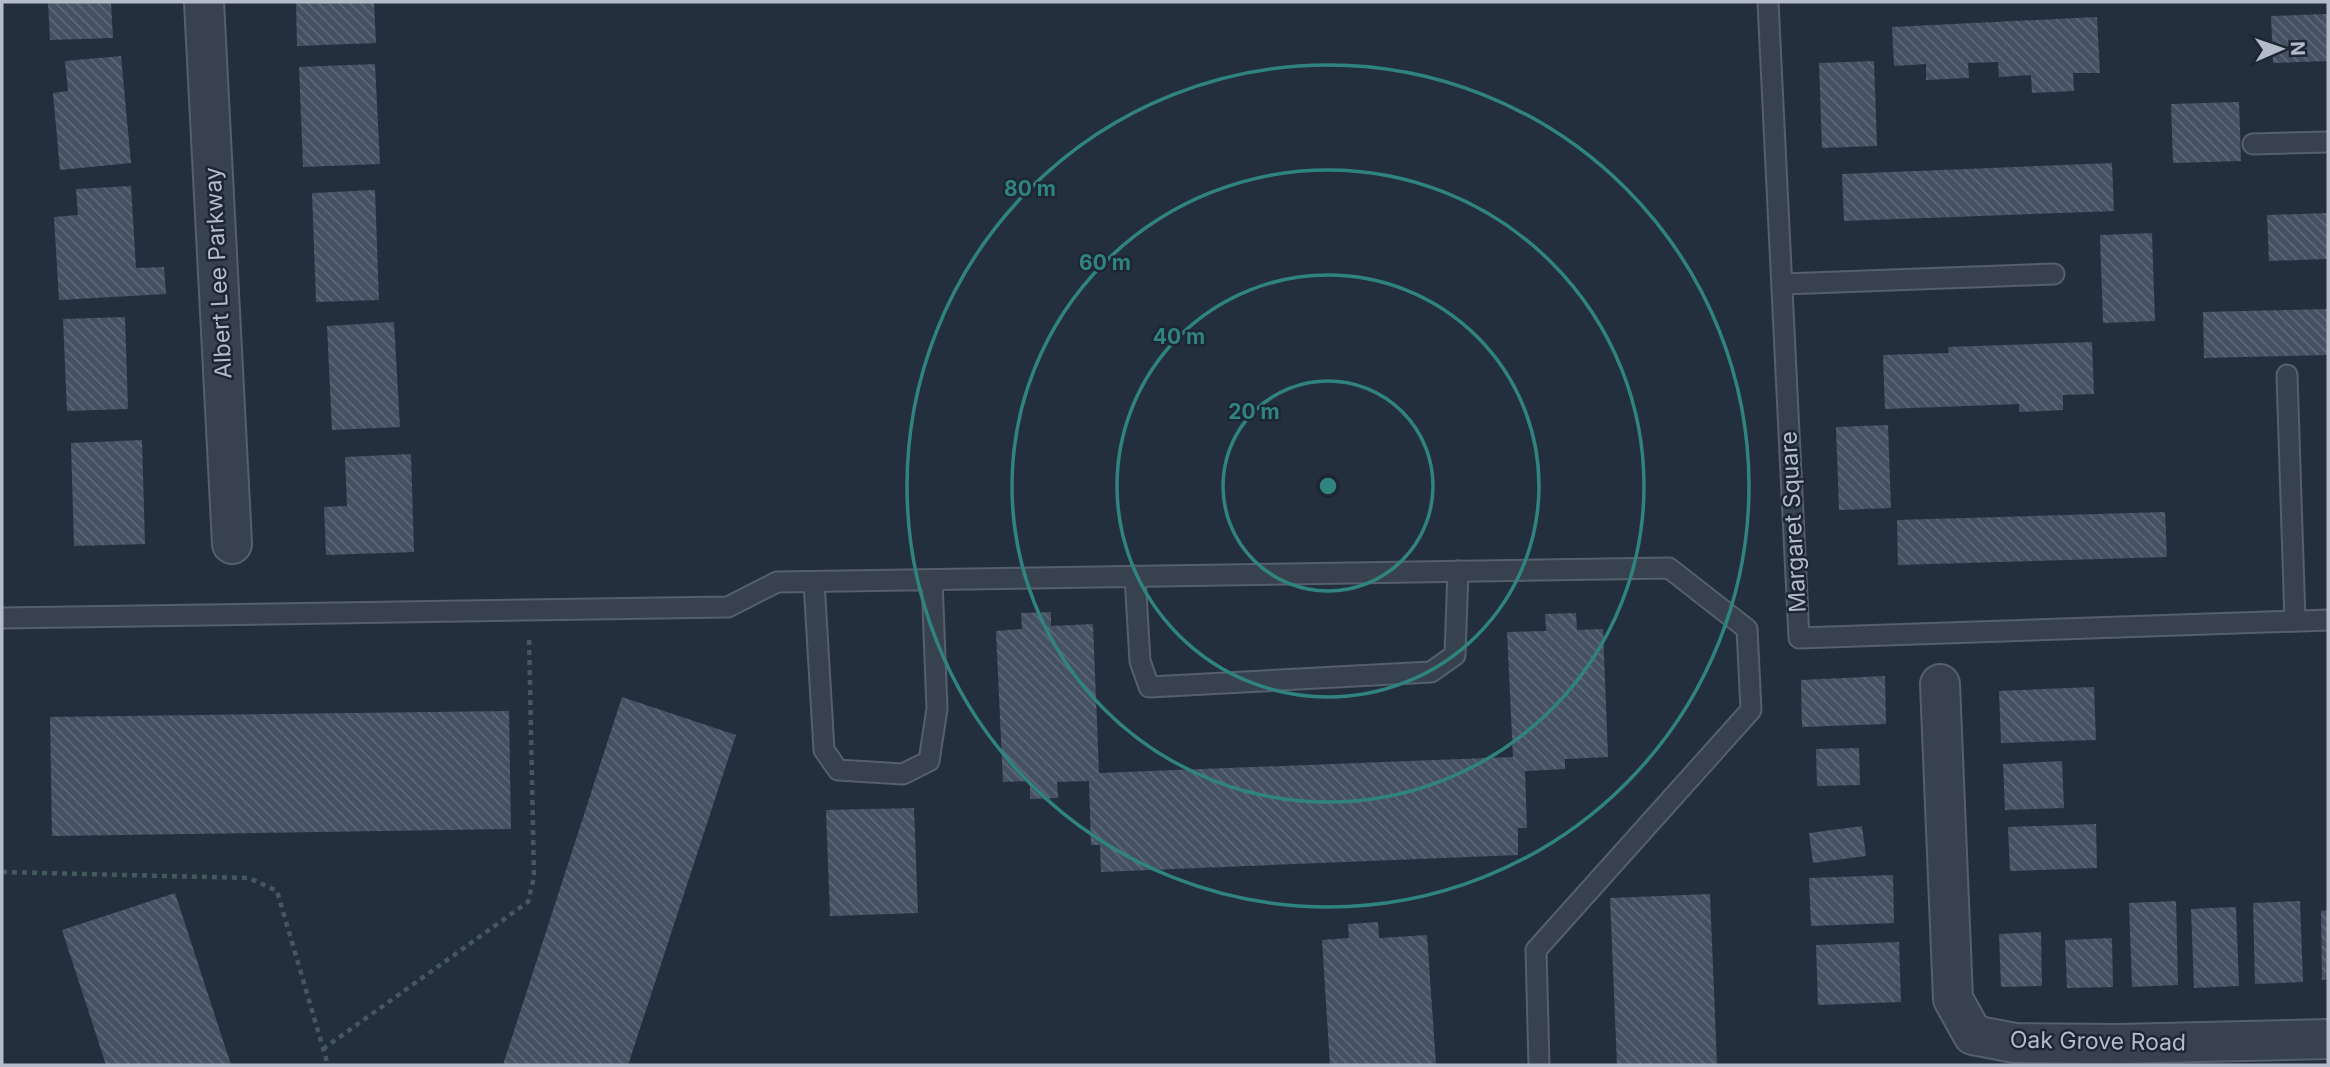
<svg xmlns="http://www.w3.org/2000/svg" width="2330" height="1067" viewBox="0 0 2330 1067" font-family="Inter,sans-serif">
  <defs>
    <pattern id="building-back-hatch" width="6" height="6" patternUnits="userSpaceOnUse" patternTransform="scale(1.75)"><rect width="6" height="6" fill="#455162"/><path d="M-1 5l2 2M0 0l6 6M5-1l2 2" fill="none" stroke="#5d6877"/></pattern>
  </defs>
  <rect width="100%" height="100%" fill="#242f3e"/>
  <path fill="url(#building-back-hatch)" d="M48,2H111L113,38L50,40Z
    M296,2H374L376,43L297,46Z
    M2328,14V61L2273,63L2271,16Z
    M2097,17L2100,73H2073L2074,91L2032,93L2031,75L1999,77L1998,62L1968,63L1969,78L1926,80V64L1894,66L1892,27Z
    M121,56L131,163L60,170L53,93L68,91L65,61Z
    M1874,61L1877,146L1822,148L1819,63Z
    M375,64L380,164L303,167L299,67Z
    M2239,102L2241,161L2173,163L2171,104Z
    M2112,163L2114,211L1844,221L1842,174Z
    M131,186L136,268L164,267L166,294L59,300L54,217L78,215L76,189Z
    M375,190L379,300L316,302L312,193Z
    M2328,213V259L2269,261L2267,215Z
    M2152,233L2155,321L2103,323L2100,235Z
    M2328,309V355L2204,358L2203,312Z
    M125,317L128,409L67,411L63,319Z
    M394,322L400,427L332,430L327,326Z
    M2092,342L2094,394L2063,395V410L2019,412V404L1885,409L1883,355L1949,353L1948,347Z
    M1888,425L1891,508L1839,510L1836,427Z
    M142,440L145,544L74,546L71,443Z
    M411,454L414,552L326,555L324,507L347,506L345,457Z
    M2165,512L2167,557L1898,565L1897,520Z
    M1051,612V626L1093,624L1099,773L1513,757L1507,632L1546,631L1545,614L1576,613L1577,630L1603,629L1608,757L1565,759V769L1525,771L1527,828H1518V855L1101,872L1100,845H1091L1089,781L1057,782L1058,798L1030,799V781L1003,782L996,631L1022,629L1021,613Z
    M1885,676L1886,724L1802,727L1801,680Z
    M2094,687L2096,740L2001,743L1999,691Z
    M622,697L736,735L628,1065H503Z
    M509,711L511,829L52,836L50,717Z
    M1859,748L1860,785L1817,786L1816,749Z
    M2062,761L2064,808L2005,810L2003,764Z
    M914,808L918,913L830,916L826,810Z
    M2096,824L2097,868L2010,871L2008,827Z
    M1862,826L1866,856L1813,863L1809,833Z
    M1893,875L1894,923L1811,926L1809,878Z
    M175,893L231,1065H106L62,930Z
    M1710,894L1717,1065H1617L1610,898Z
    M2176,901L2178,985L2132,987L2129,903Z
    M2300,901L2303,982L2255,984L2253,903Z
    M2236,907L2239,986L2194,988L2191,909Z
    M2328,910V979L2322,980L2321,911Z
    M1378,922L1379,938L1427,935L1436,1065H1330L1322,940L1349,938L1348,924Z
    M2041,932L2042,986L2001,987L1999,934Z
    M2112,938L2113,987L2067,988L2065,940Z
    M1899,942L1901,1002L1818,1005L1816,945Z"/>
  <g fill="none" stroke-linecap="round" stroke-linejoin="round">
    <defs>
      <path id="service" d="M1768,2L1799,638L2328,620
        M2253,144L2328,142
        M1783,284L2054,274
        M2287,375L2295,621
        M1135,576L1140,661L1149,687L1431,672L1455,655L1458,571
        M814,582L824,750L838,770L903,774L929,761L937,709L932,580
        M2,618L728,607L777,582L1669,568L1747,629L1751,710L1536,950L1539,1065"/>
      <path id="minor" d="M204,2L232,544
        M1940,684L1953,999L1973,1035L2015,1043L2119,1044L2328,1039"/>
    </defs>
    <use href="#service" stroke="#565f6c" stroke-width="23"/>
    <use href="#minor" stroke="#565f6c" stroke-width="42"/>
    <path stroke="#44595c" stroke-width="4.5" stroke-dasharray="5 5" stroke-linecap="butt" d="M2,872L249,878L277,891L328,1065
      M323,1049L528,902L534,877L529,635"/>
    <use href="#service" stroke="#38414e" stroke-width="19"/>
    <use href="#minor" stroke="#38414e" stroke-width="38"/>
  </g>
  <g fill="none" stroke="#308480" stroke-width="3.5">
    <circle cx="1328" cy="486" r="105"/>
    <circle cx="1328" cy="486" r="211"/>
    <circle cx="1328" cy="486" r="316"/>
    <circle cx="1328" cy="486" r="421"/>
  </g>
  <g text-anchor="middle" dominant-baseline="central" stroke-width="5" stroke-linejoin="round" paint-order="stroke">
    <g font-size="23" fill="#b4bcc9" stroke="#1d2633">
      <text transform="translate(218 273) rotate(-93)">Albert Lee Parkway</text>
      <text transform="translate(1793 522) rotate(-93)">Margaret Square</text>
      <text transform="translate(2098 1041) rotate(1)">Oak Grove Road</text>
    </g>
  </g>
  <circle cx="1328" cy="486" r="10" fill="#308480" stroke="#1d2633" stroke-width="3.5"/>
  <g font-size="21" text-anchor="middle" font-weight="bold" fill="#308480" stroke="#1d2633" stroke-width="5" stroke-linejoin="round" paint-order="stroke">
    <text x="1030" y="196">80 m</text>
    <text x="1105" y="270">60 m</text>
    <text x="1179" y="344">40 m</text>
    <text x="1254" y="419">20 m</text>
  </g>
  <rect width="2330" height="1067" fill="none" stroke="#b4bcc9" stroke-width="7"/>
  <g transform="translate(2281 49) rotate(88)" stroke="#1d2633" stroke-width="5" paint-order="stroke">
  <path d="M0-5L12 26L0 18L-12 26Z" fill="#b4bcc9"/>
  <text y="-10" font-size="19" font-weight="bold" text-anchor="middle" fill="#b4bcc9">N</text>
  </g>
</svg>
